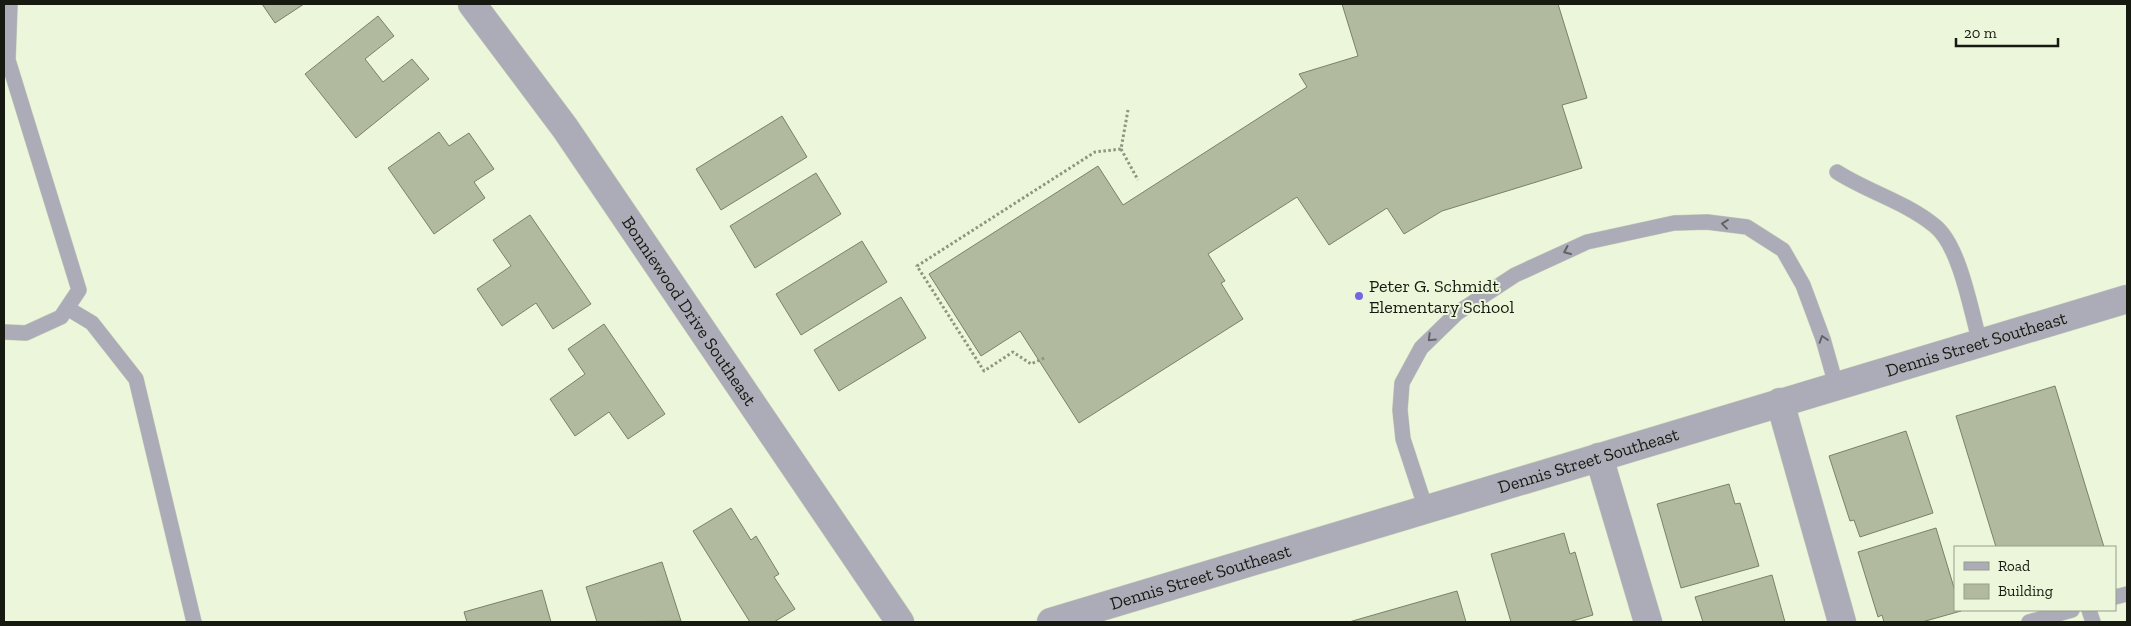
<svg xmlns="http://www.w3.org/2000/svg" width="2131" height="626" viewBox="0 0 2131 626" font-family="'Zilla Slab',serif">
  <rect width="100%" height="100%" fill="#ecf6da"/>
  <path fill="#b1ba9f" stroke="#798268" d="M262,4H304L275,23Z
    M1342,4H1558L1587,98L1562,105L1582,168L1442,211L1404,234L1387,208L1329,245L1297,197L1208,254L1225,281L1221,283L1243,319L1079,423L1020,331L981,356L929,274L1098,166L1123,205L1307,87L1299,74L1358,56Z
    M378,16L394,36L365,59L383,82L412,59L429,79L356,138L305,74Z
    M782,116L807,157L721,210L696,169Z
    M439,132L449,146L469,133L494,169L474,182L485,198L434,234L388,168Z
    M816,173L841,214L755,268L730,226Z
    M530,215L591,304L553,329L536,303L502,326L477,289L511,266L493,240Z
    M862,241L887,282L801,335L776,294Z
    M901,297L926,338L839,391L814,350Z
    M604,324L665,414L628,439L609,412L575,436L550,399L585,374L568,349Z
    M2055,386L2104,547H1996L1956,416Z
    M1906,431L1933,513L1860,537L1854,520L1850,521L1829,456Z
    M1729,484L1735,504L1740,503L1759,566L1681,588L1657,504Z
    M731,508L751,540L756,536L779,574L774,577L795,609L774,622H750L693,531Z
    M1936,528L1955,591V610L1961,611L1922,622H1884L1882,615L1878,617L1858,552Z
    M1564,533L1570,554L1575,552L1593,615L1569,622H1511L1491,554Z
    M662,562L681,621L597,622L586,587Z
    M1772,575L1785,622H1703L1695,597Z
    M542,590L551,622H467L464,612Z
    M1457,591L1466,622H1349Z"/>
  <g fill="none" stroke-linecap="round" stroke-linejoin="round">
    <defs>
      <path id="service" d="M1837,172C1868,192 1906,202 1935,226C1960,246 1971,311 1980,343
        M67,308L92,323L136,379L194,622
        M4,332L26,333L61,317L79,290L8,60L10,4
        M1426,509L1403,439L1400,410L1402,383L1421,348L1457,313L1515,275L1587,242L1674,223L1707,222L1747,227L1783,250L1803,285L1823,339L1836,385
        M2115,597L2127,594
        M2089,610L2093,622
        M2029,622L2072,610"/>
      <path id="minor" d="M1780,402L1842,622
        M1599,457L1648,622"/>
      <g id="tertiary">
        <path id="s1" d="M472,4L565,128L900,622"/>
        <path id="s2" d="M1051,622L2127,299"/>
      </g>
    </defs>
    <use href="#service" stroke="#cad3ba" stroke-width="16"/>
    <use href="#minor" stroke="#cad3ba" stroke-width="29"/>
    <use href="#tertiary" stroke="#cad3ba" stroke-width="29"/>
    <path stroke="#8e9581" stroke-width="3" stroke-dasharray="2.5 2.5" stroke-linecap="butt" d="M1121,149L1138,180
      M1044,358L1031,364L1013,352L984,371L917,266L1095,152L1121,149L1128,110"/>
    <use href="#service" stroke="#acacb8" stroke-width="15"/>
    <use href="#minor" stroke="#acacb8" stroke-width="28"/>
    <use href="#tertiary" stroke="#acacb8" stroke-width="28"/>
  </g>
  <defs><path id="oneway-chevron" d="M-2-3.5L2.5 0L-2 3.5" fill="none" stroke-width="1.6" stroke-linecap="round" stroke-linejoin="round" transform="scale(1.25)"/></defs>
  <g stroke="#616364">
    <use href="#oneway-chevron" transform="translate(1725 224) rotate(-173)"/>
    <use href="#oneway-chevron" transform="translate(1567 251) rotate(156)"/>
    <use href="#oneway-chevron" transform="translate(1431 338) rotate(136)"/>
    <use href="#oneway-chevron" transform="translate(1823 339) rotate(-108)"/>
  </g>
  <circle fill="#7465e0" stroke="#ecf6da" stroke-width="2" cx="1359" cy="296" r="5"/>
  <g text-anchor="middle" dominant-baseline="central" stroke-width="4" stroke-linejoin="round" paint-order="stroke">
    <g font-size="18" fill="#161a10" stroke="#ecf6da" text-anchor="start">
      <text x="1369" y="286">Peter G. Schmidt<tspan x="1369" dy="21">Elementary School</tspan></text>
    </g>
    <g font-size="18" fill="#161a10" stroke="#ecf6da">
      <text stroke="none"><textPath href="#s1" startOffset="376">Bonniewood Drive Southeast</textPath></text>
      <text stroke="none"><textPath href="#s2" startOffset="966">Dennis Street Southeast</textPath></text>
      <text stroke="none"><textPath href="#s2" startOffset="561">Dennis Street Southeast</textPath></text>
      <text stroke="none"><textPath href="#s2" startOffset="156">Dennis Street Southeast</textPath></text>
    </g>
  </g>
  <rect width="2131" height="626" fill="none" stroke="#161a10" stroke-width="10"/>
  <rect x="1954" y="546" width="162" height="65" fill="#ecf6da" stroke="#969e89"/>
  <rect x="1964" y="562" width="25" height="8" fill="#acacb8" stroke="#969e89"/>
  <text x="1998" y="571" font-size="15" fill="#161a10">Road</text>
  <rect x="1964" y="584" width="25" height="15" fill="#b1ba9f" stroke="#969e89"/>
  <text x="1998" y="596" font-size="15" fill="#161a10">Building</text>
  <path d="M1956 38v8h102v-8" fill="none" stroke="#161a10" stroke-width="2.5"/>
  <text x="1964" y="38" font-size="15" fill="#161a10" stroke="#ecf6da" stroke-width="4" paint-order="stroke">20 m</text>
</svg>
